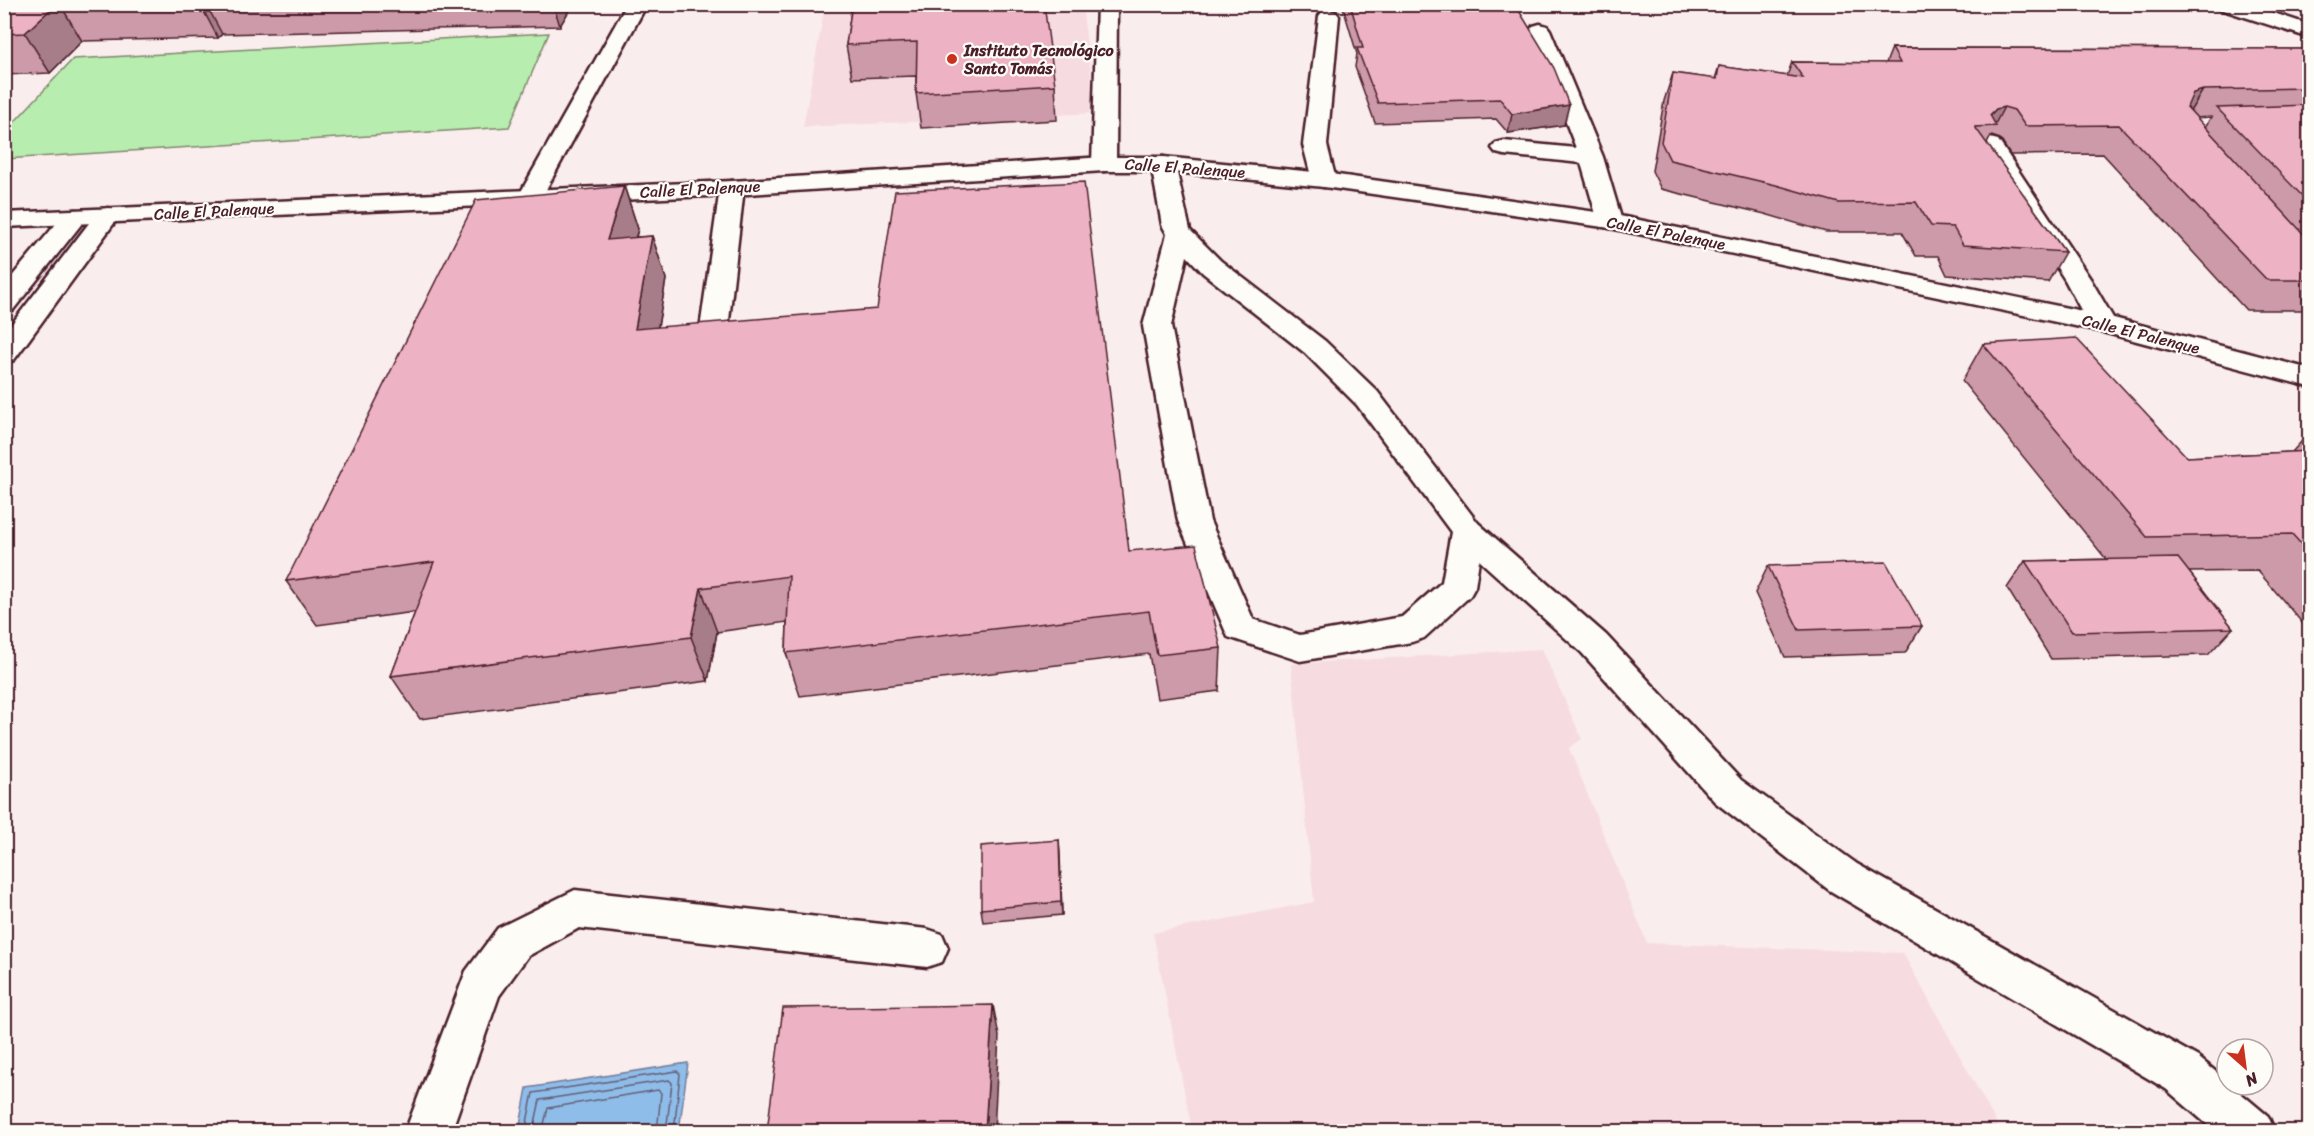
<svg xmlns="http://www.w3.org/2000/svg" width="2314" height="1136" viewBox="0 0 2314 1136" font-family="Sriracha,sans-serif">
  <rect width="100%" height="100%" fill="#faeded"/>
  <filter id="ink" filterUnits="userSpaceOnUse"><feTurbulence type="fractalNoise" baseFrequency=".0167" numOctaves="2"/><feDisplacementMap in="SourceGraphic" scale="12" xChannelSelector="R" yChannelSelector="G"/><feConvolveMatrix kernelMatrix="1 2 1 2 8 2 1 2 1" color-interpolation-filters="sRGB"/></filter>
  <g filter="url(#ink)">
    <path fill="#f6dce1" d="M825,5H1082L1096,113L803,127Z
      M1542,649L1582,739L1569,748L1647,943L1903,953L2001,1131H1192L1153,933L1314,902L1291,664Z"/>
    <path fill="#b7edaf" stroke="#80866d" stroke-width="1.5" d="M549,33L509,127L5,159V132L73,59Z"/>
    <path fill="#8ebde9" stroke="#737e9d" stroke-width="1.5" d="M688,1063L679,1131H519L527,1088Z"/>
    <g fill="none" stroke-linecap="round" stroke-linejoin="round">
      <path stroke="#655e77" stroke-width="1.5" d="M525,1132L533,1093L677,1071L680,1074L674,1132
        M533,1132L540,1100L669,1080L672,1083L666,1132
        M542,1132L548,1108L658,1090L661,1093L657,1132"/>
      <defs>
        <path id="service" d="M2214,4H2246L2310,25V38L2217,8Z
          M1540,24L1547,26L1550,30L1603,157L1622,221L1619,226L1610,228L1601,226L1598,221L1581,163L1504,155L1496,153L1492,148L1496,143L1504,141L1576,148L1530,30L1533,26Z
          M1990,138L1998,140L2091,280L2116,323L2112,329L2102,331L2092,329L2088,323L2065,280L1978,145L1982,140Z
          M1163,157L1171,159L1175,164L1190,230L1221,261L1325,341L1377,391L1478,523L1606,635L1741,780L1857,864L2198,1057L2227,1081V1085H2231L2268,1116L2275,1132H2216L2166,1089L1829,890L1715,802L1582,653L1479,560L1475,587L1470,596L1424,638L1412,642L1300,661L1228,637L1178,521L1143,326L1167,234L1162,225L1151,164L1155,159ZM1187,256L1203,273L1305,353L1357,405L1451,532L1442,582L1402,617L1300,635L1253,619L1210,521L1171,326Z
          M732,181L741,183L744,188L728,329L724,335L714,337L704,335L700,329L720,188L723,183Z
          M108,208L117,210L120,215L14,360L4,363V334L99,210Z
          M75,210L84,212L87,217L13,310L4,312V286L66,212Z
          M575,890L927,929L942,934L948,948L942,962L927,967L579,928L528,956L499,996L451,1132H405L466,971L498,928Z"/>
        <path id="minor" d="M627,4H647L542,197L539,202L530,204L521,202L518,197Z
          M1097,4H1117L1116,164L1112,169L1104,171L1096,169L1092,164Z
          M1329,10L1336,12L1339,16L1327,145L1336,180L1332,185L1324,187L1316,185L1312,180L1303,145L1319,16L1322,12Z"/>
        <path id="tertiary" d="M1104,157H1163L1324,173L1610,214L2102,315L2310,369V387L2099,331L1610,228L1324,187L1163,171H1104L732,195L4,227V213L732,181Z"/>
      </defs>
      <use href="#service" stroke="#4a1f2b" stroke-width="5"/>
      <use href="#minor" stroke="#4a1f2b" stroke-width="5"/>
      <use href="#tertiary" stroke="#4a1f2b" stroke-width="5"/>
      <use href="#service" fill="#fdfcf7" fill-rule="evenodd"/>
      <use href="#minor" fill="#fdfcf7" fill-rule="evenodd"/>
      <use href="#tertiary" fill="#fdfcf7" fill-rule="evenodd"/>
    </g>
    <path fill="#cc9aa9" stroke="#4a1f2b" stroke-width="1.5" fill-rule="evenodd" d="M4,4H573L560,26L222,34L218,38L82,41L50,73L4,75Z
      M852,4L1055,85L1057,120L921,128L916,93V76L852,78L846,45Z
      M1342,4H1515L1564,125L1508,133L1496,119L1375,123L1355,67L1357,54Z
      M1892,48L2310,49V310H2246L2103,154L2010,155L2000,139L1991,136L1987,144L2065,252L2048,282L1947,275L1938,256H1916L1902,232H1826L1765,214L1661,189L1652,171L1664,101L1673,73L1715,79L1719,66L1787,76L1792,62L1886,63ZM2211,117L2205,127L2196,118Z
      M624,186L638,229L636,237L652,236L666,279L658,327L1129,551L1221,648L1219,691L1157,699L1149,654L800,696L786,653L787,622L717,632L708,681L420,719L391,676L415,612L317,625L286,581Z
      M1983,344L2187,457L2292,452L2310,432V632L2258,571L2189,572L2233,628L2208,655L2051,659L2007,588L2025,561L2106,559L1962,381Z
      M1768,566L1922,626L1905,653L1785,657L1755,593Z
      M1059,840L1062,915L983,922L981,909Z"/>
    <path fill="#a67d89" stroke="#4a1f2b" stroke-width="1.5" d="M56,4H60L82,41L50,73L25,33Z
      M200,4H206L222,34L218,38Z
      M553,4H573L560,26Z
      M2203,90L2186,118L2176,121L2193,93Z
      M1569,105L1564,125L1508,133L1512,114Z
      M2004,107L1994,126L1990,115L1996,109Z
      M624,186L638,229L622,283L607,240Z
      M652,236L666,279L650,373L635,329Z
      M701,588L717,632L708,681L691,637Z
      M1059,840L1060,853L1062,915L1061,902Z
      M993,1005L999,1036L994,1131H985Z"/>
    <path fill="#edb3c4" stroke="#4a1f2b" stroke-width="1.5" d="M4,4H56L25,33L4,34Z
      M852,4H1044L1055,85L916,93L917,42L846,45Z
      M1350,4H1515L1554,68L1569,105L1512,114L1500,99L1378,103L1357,48H1363Z
      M1892,48L2310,49V88L2203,90L2193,93L2187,107L2310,241V280H2267L2119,125L2025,126L2014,110L2004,107L1996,109L1990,115L1996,126L1975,127L2065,252L1963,245L1953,227L1931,226L1916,202L1839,203L1776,185L1670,160L1661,142L1673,73L1717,79L1719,66L1803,78L1792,62L1900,63Z
      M2310,105V204L2217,108Z
      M1084,182L1129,551L1196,545L1221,648L1157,655L1149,611L786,653L789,576L701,588L691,637L391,676L434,562L286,581L476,200L624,186L607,240L652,236L635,329L877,309L895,191Z
      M2076,338L2187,457L2310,451V554L2292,534L2147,537L1983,344Z
      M2178,558L2233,628L2072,632L2025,561Z
      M1886,562L1922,626L1799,630L1768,566Z
      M1059,840L1061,902L981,909V846Z
      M993,1005L985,1131H767L783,1008Z"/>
  </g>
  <circle fill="#c8321e" stroke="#fdfcf7" stroke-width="2" cx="952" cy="59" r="6"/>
  <g text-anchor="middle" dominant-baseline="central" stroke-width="4.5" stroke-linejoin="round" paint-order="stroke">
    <g font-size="16" font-weight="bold" fill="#4a1f2b" stroke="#fdfcf7" text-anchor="start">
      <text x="964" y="50">Instituto Tecnológico<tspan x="964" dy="18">Santo Tomás</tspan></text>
    </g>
    <g font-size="16" fill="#4a1f2b" stroke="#fdfcf7">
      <text transform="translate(1185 168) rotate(4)">Calle El Palenque</text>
      <text transform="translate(700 189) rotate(-3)">Calle El Palenque</text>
      <text transform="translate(214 211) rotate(-3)">Calle El Palenque</text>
      <text transform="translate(1666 233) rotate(11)">Calle El Palenque</text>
      <text transform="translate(2141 334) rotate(14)">Calle El Palenque</text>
    </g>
  </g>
  <rect width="2314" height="1136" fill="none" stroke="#fdfcf7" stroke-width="24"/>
  <rect x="12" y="12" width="2290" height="1112" fill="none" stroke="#4a1f2b" stroke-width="2" filter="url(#ink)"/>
  <g transform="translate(2245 1067) rotate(152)"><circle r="28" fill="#fdfcf7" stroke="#b5a4a5" stroke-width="1.5"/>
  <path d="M0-4.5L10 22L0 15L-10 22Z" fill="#c8321e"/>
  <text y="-9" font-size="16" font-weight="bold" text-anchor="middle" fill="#4a1f2b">N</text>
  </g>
</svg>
